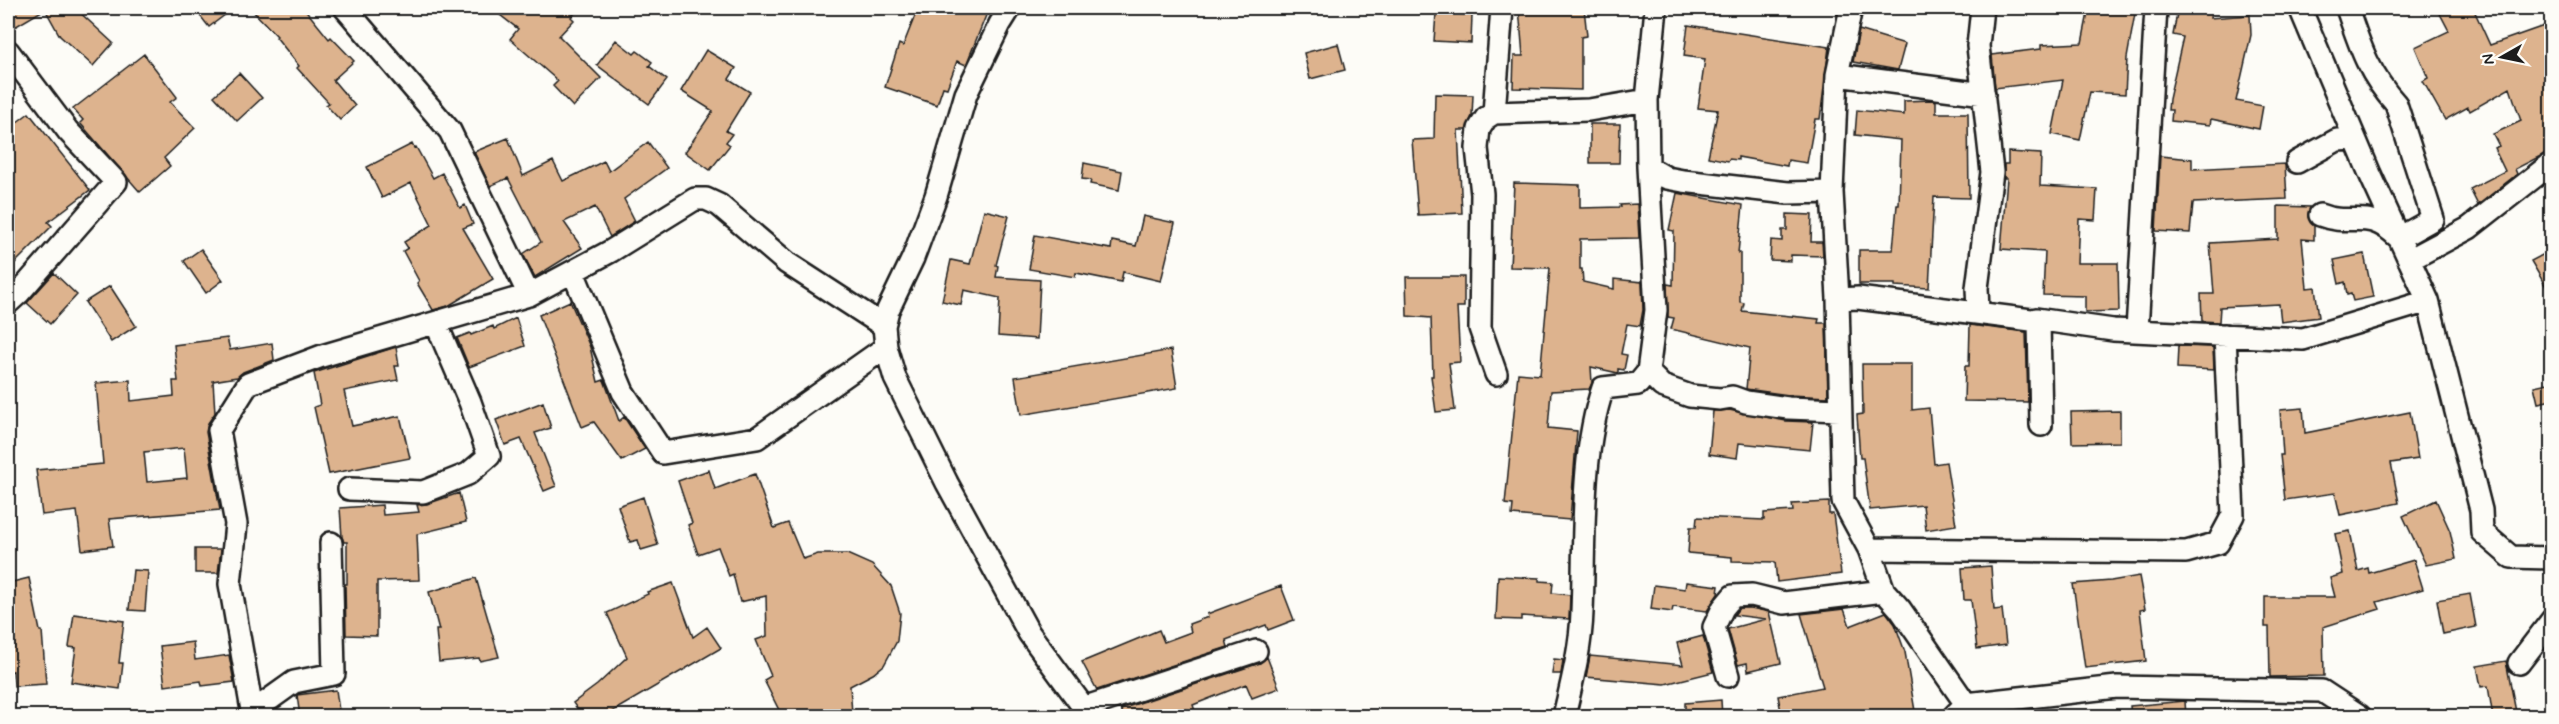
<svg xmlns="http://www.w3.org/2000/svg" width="2559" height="724" viewBox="0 0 2559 724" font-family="Mynerve,sans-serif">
  <rect width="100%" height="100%" fill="#fdfcf7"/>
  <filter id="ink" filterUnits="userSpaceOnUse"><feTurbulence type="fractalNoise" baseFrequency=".0167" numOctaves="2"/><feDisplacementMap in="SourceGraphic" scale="12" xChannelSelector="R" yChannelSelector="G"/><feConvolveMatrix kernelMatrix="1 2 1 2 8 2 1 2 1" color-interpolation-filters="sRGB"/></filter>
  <g filter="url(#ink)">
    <path fill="#ddb38e" stroke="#1c1c1c" stroke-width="1.5" fill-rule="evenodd" d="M8,8H75L113,43L93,66L60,36L45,9L8,31Z
      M194,8H234L209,27Z
      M250,8H304L329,39L331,37L354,61L333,80L355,106L340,120L326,105L329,103L297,68L299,66L276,37L277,36Z
      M491,8H580L571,17L574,20L559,36L601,78L573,107L553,86L558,81L510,39L518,29Z
      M918,8H989L966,65L957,61L947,88L943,87L937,105L885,87L899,44L903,46Z
      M1519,8H1584L1587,36L1581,37V90L1513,88L1514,56H1523Z
      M2089,8H2136L2127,58L2125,94L2090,92L2080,140L2052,134L2063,80L1995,88L1992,55L2041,49V45L2082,43Z
      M2178,8L2211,12L2210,18L2250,15L2251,35L2236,101L2263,106L2259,129L2211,119L2210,125L2171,121L2172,110H2168L2169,99L2183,37L2173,35Z
      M2437,8H2473L2490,45L2544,26L2552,47V150L2515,169L2517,174L2478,205L2470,189L2505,171L2494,148L2499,146L2493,134L2521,121L2510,88L2470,111L2468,107L2445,120L2423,81L2428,78L2415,47L2449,31Z
      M1436,13L1472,15L1471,43L1434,41Z
      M1688,25L1829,47L1820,119H1815L1807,163L1788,160L1787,166L1738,157V160L1729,159L1728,161L1708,157L1718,110L1698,108L1705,59L1684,56Z
      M1859,30L1905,44L1898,70L1853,62Z
      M616,40L634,54L637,51L652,62L649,66L667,80L649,104L597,65Z
      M1338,44L1345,70L1310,79L1304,53Z
      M706,50L736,68L729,79L750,92L726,131L732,134L726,142L730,145L710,170L685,152L713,111L681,91Z
      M144,54L177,97L170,102L195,128L164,158L170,166L140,192L80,123L83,120L73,109Z
      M239,73L262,98L237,121L214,96Z
      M1435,94L1473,95L1472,116L1466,130H1458L1462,213L1418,215L1412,140L1434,139Z
      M1933,100L1936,101V113H1968L1969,198L1934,197L1929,288L1895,286V284H1859V250H1893L1897,205H1899L1901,140L1855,135L1857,110L1904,115V101Z
      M29,113L90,190L48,222L52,226L8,270V129Z
      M1590,124H1620L1619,163H1590Z
      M508,138L523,176L553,161L563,181L604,161L609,171L648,142L667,168L624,199L635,221L610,237L595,207L564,222L582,248L535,277L523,254L541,242L508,178L490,186L474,152Z
      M412,144L414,148L416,147L433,178L442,173L460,208L465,205L473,224L463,228L493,279L448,306L433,310L417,283L419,281L403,251L408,248L404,242L432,225L411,183L382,198L367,167Z
      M2008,152L2041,154L2040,186L2097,189L2095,220L2079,219L2077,263H2118L2119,311L2085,312V296L2043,295L2045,252L2001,249L2007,178H2004V164H2008Z
      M2160,156L2192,159V169L2285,164L2287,199L2193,203L2190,233L2156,231Z
      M1084,163L1122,171L1119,190L1090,184L1091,180L1082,179Z
      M1514,183L1580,185V208L1621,207L1620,205L1637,204L1639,238L1580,239V269H1582L1583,282L1614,289V279L1642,282L1643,310L1640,326L1627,324L1621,354L1627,355L1624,370L1618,369V373L1591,367L1592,383L1589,389L1551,391L1548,428L1577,431L1570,520L1512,515L1513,505L1505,504L1518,373L1540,375L1550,268L1510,267Z
      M1677,193L1743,205L1738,253H1740V302L1744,303L1742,311L1819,319L1818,323H1826L1828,397L1789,395L1746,389L1750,348L1671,329L1674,318L1668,317L1667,284L1673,285L1674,231L1669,230Z
      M2278,206L2311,207L2308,217L2314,226V240L2302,239L2307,288L2315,287L2319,317L2281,322L2279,304L2220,307L2219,322L2202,321L2201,294H2214L2210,243L2278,239Z
      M984,210L1009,216L996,265L998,266L996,277L1040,280L1037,339L998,336L1000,298L964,290L961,305L942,301L951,260L970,264Z
      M1787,214L1812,215L1811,242H1822L1823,256L1791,255V261L1770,260L1771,240L1782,241V230H1787Z
      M1143,216L1175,223L1161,281L1123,272L1121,282L1076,273L1075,277L1029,269L1035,235L1111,249L1112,241L1136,246Z
      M201,249L223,280L206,293L184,261Z
      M2552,250V297L2531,261Z
      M2364,254L2373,297L2353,301L2351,294L2347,295L2345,282L2339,284L2334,260Z
      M54,273L77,295L50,324L27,303Z
      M1406,277H1464V307H1457L1460,362L1449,363L1455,410L1436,412L1431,376H1433L1431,318L1407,316Z
      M110,286L136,326L111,342L85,302Z
      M570,301L590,347L598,382L604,380L619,421L624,417L645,449L622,461L594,422L582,427L539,315Z
      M516,318L525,346L469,367L457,338L470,333L471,335L493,326L494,329Z
      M1970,325L2026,332L2028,402L1964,401L1965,366H1969Z
      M227,338L230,350L272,343L274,360L243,372L237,377L213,381L215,413L208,423L206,432L220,510L109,519L113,546L82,550L77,511L42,515L36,470L103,464L96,383L130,380L131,401L174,396L173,381H178L174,345ZM184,448L187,478L147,482L144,452Z
      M2178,346L2213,347L2214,370L2177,368Z
      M396,347L399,366H395L398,380L344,391L352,426L400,416L410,458L329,474L314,407L320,405L314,373Z
      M1171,350L1177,388L1021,415L1015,377Z
      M1862,364H1912V410L1929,408L1934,464L1946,462L1956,525L1926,530L1923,505L1870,510L1863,458H1860L1857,415L1863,414Z
      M2552,382V400L2538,403L2534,386Z
      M543,402L551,428L535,433L556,486L544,491L521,439L505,445L496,420Z
      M2303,408L2305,433L2410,412L2418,459L2391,463L2399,503L2340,515L2335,493L2285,500L2280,455H2283L2280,410Z
      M1729,410L1786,421L1813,422L1810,450L1739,443L1737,458L1709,454L1713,411Z
      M2120,411V442L2072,443L2071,412Z
      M709,470L715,489L755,474L774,528L788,523L803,559L818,554H847L872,565L891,586L900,613L897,641L884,665L873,674L850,686L852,713L798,717L797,711L782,716L764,680L771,676L756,640L767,636L766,596L740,602L733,574L729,576L718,547L698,554L688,525L692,523L678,481Z
      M459,493L466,522L417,534L419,580L377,581V636L346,635L345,584H347V542H344L342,537L340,508L382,505L383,515L419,512L417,505L427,504Z
      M643,497L658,545L641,550L638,540L630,542L618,506Z
      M2436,500L2450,531L2456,559L2426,565L2403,516Z
      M1829,502V514H1833L1841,574L1777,582L1775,562L1732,561V557L1688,553L1690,527H1696L1697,517L1764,520V513L1793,511L1792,504Z
      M2350,531L2358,571L2368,568L2369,573L2414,560L2423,589L2377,602L2380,609L2323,627L2324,676L2270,677L2269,627H2265V597H2335L2330,578L2343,574L2335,534Z
      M195,549H221L218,573H195Z
      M1991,566L1994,610L2002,609L2006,645L1977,649L1971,600H1964L1962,568Z
      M133,570L148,571L145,611L129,610Z
      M1498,576L1539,578V581L1553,582L1552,593L1570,595L1569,619L1521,616V620L1496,619Z
      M2139,576L2145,609L2140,610L2146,661L2085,668L2073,584L2111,581Z
      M29,578L40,631H42L46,684L14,686L13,671L8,672V605L11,604L8,583Z
      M476,578L499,657L480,661L479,658L439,662L436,630H439L429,592Z
      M1686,582L1719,586L1718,594L1707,611L1673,607L1672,612L1651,609L1654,585L1685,589Z
      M673,583L693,637L707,627L721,648L603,717H583L573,703L597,685L627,657L607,613L648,594L647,592Z
      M1281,586L1294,620L1268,630L1266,625L1226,640L1228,647L1097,690L1082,662L1159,630L1164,642L1191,632L1189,624L1208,617L1207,614Z
      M2470,594L2476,627L2443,634L2437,600Z
      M1739,608H1751L1769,612L1781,663L1748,671L1747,663L1738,665L1728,629L1766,619L1734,615Z
      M1844,609L1850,626L1886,612L1895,624L1905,652L1916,717H1884L1883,712L1847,717H1782L1778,696L1823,687L1801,614Z
      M74,614L124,621L119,663H123L120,689L71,682L76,648L69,647Z
      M1703,636L1713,672L1665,684L1586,677L1590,656L1683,665L1677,643Z
      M193,642L195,660L229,655L234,682L202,686L201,681L165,686L160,646Z
      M1267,657L1279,688L1252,698L1246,684L1193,705L1195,711L1181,717H1124L1121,709L1260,663Z
      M1554,659L1563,660L1561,674H1552Z
      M2506,661L2517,717H2493L2488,686L2481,687L2477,666Z
      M336,690L340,717H300L297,695Z
      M1721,700L1722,717H1685V703Z
      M2185,701L2186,717H2131L2130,706Z"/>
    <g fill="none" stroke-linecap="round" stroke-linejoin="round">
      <defs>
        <path id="minor" d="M345,8L450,131L529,295
          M1010,8L1000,24L966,94L936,196L913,258L888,310L884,326L886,347L895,378L947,483L1029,633L1090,716
          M1851,8L1837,75L1832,192L1838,299L1843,501L1869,549L1884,591L1900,609L1966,704L1954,716
          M2300,8L2370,174L2428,301L2481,510L2482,532L2511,557L2552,558
          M8,51L68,131L116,182L19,293L8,303
          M1837,75L1984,94
          M1494,113L1502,8
          M2297,162L2337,140L2355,139
          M1648,167L1667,178L1683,181L1788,193L1832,192
          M2320,215C2353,228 2366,206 2399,238L2433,219L2396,104C2368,73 2360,46 2347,8
          M2409,260L2469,228L2552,163
          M573,272L623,392L663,453L757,438L886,347
          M1838,299L1858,298L2039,321L2041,425
          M1978,311L1977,288L1992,172L1978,46L1982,8
          M2036,319L2113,330L2303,339L2428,301
          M2137,330L2156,8
          M1648,372L1662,386L1690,396L1720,399L1732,397L1746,402L1788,408L1840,410
          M1496,374L1480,328L1482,194L1477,148L1479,129L1486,118L1494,113L1589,110L1647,100
          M349,489L423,492L468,474L489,456L470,402L436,323
          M1869,549L2186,552L2218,543L2233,515L2225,335
          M2519,663L2552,620
          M1728,676L1714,627L1723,608L1733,596L1752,595L1784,603L1884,591
          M1966,704L2117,687L2322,691L2360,716
          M1083,708L1256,651
          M252,712L294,682L334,674L331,543
          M253,716L230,584L236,524L219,430L248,384L322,356L529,295L611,251L695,199H706L719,205L787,263L884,326
          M1564,716C1572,682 1581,647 1582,612C1585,541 1580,455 1603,388L1638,384L1648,372L1656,310L1648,167L1647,100L1656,8"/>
      </defs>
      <use href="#minor" stroke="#1c1c1c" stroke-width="26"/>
      <use href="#minor" stroke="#fdfcf7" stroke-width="21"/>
    </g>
  </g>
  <rect width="2559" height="724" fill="none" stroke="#fdfcf7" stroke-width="30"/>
  <rect x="15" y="15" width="2529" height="694" fill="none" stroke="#1c1c1c" stroke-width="2" filter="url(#ink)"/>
  <g transform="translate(2502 57) rotate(261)" stroke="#fdfcf7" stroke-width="4.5" paint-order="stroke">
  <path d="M0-4.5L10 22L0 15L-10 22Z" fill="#1c1c1c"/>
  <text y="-9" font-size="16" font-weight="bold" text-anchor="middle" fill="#1c1c1c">N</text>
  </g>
</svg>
